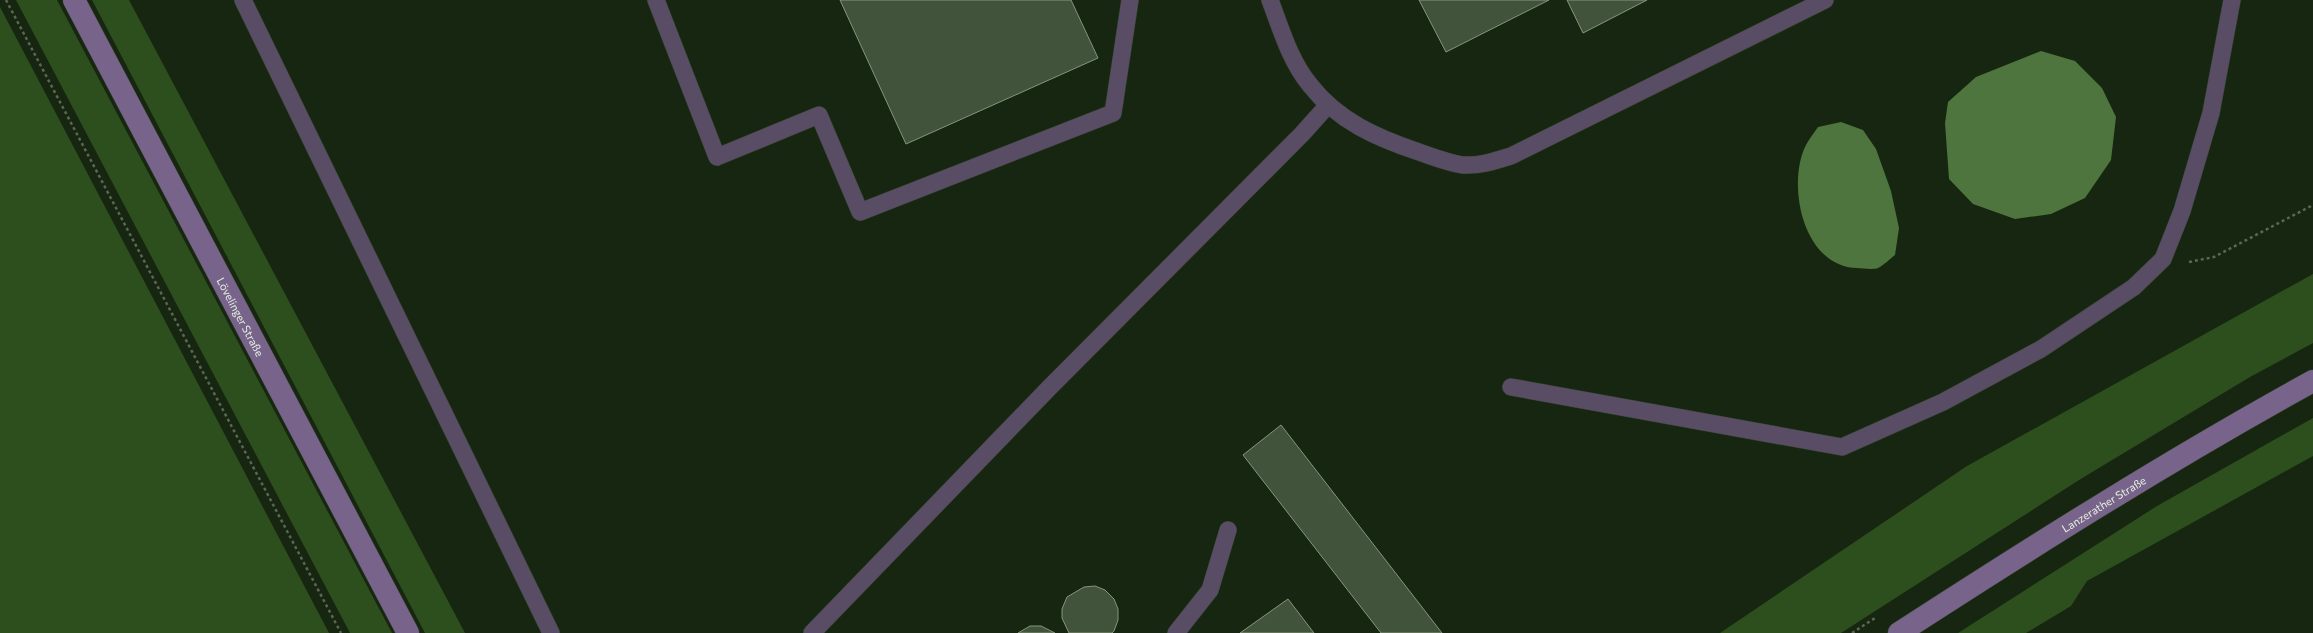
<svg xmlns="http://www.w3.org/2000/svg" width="2313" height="633" viewBox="0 0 2313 633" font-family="Commissioner,sans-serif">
  <rect width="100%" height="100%" fill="#172610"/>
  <path fill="#2d4f1d" d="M16,0H57L392,633H350Z
    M92,0H129L465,633H425Z
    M0,7L329,633H0Z
    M2313,274V343L2250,377L2079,480L1841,633H1720L1967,466Z
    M2313,418V456L2087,581L2071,606L2026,633H1958L2157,506Z"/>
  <path fill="#4e753d" d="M2041,51L2075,61L2102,88L2116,117L2111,160L2085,198L2051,214L2015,219L1973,204L1949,179L1945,123L1948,102L1976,77Z
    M1841,122L1863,130L1876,149L1891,191L1899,228L1895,255C1890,259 1884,265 1878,268C1873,270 1862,268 1857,268C1803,267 1786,184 1806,145C1809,139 1814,133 1818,127Z"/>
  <path fill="#42533b" stroke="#84977c" d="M840,0H1071L1098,58L906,144Z
    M1419,0H1549L1446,52Z
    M1567,0H1647L1583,33Z
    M1281,425L1442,633H1381L1243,455Z
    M1095,586L1105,590L1114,599L1118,609V620L1114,631L1112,633H1069L1062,618V609L1067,597L1084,587Z
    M1288,599L1314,633H1240Z
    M1030,626H1041L1055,633H1018Z"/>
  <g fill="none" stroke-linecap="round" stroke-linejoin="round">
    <defs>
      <path id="lane" d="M243,0L551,633
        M656,0L717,157L819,115L860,212L1113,113L1130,0
        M1270,0C1281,29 1290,61 1310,85C1338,121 1377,138 1419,152C1433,157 1448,163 1463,165C1480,166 1495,161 1511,156L1825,0
        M1511,387L1842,447L1943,402L2041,349L2134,287L2163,259L2182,211L2211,113L2232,0
        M812,633L1049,388L1302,134L1328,105
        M1176,633L1210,590L1228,530"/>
      <g id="secondary">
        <path id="s1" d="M74,0L408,633"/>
        <path id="s2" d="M1899,633C2035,545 2171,459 2313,381"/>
      </g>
    </defs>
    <use href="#lane" stroke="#34422d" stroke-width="18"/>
    <use href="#secondary" stroke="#34422d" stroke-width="23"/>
    <path stroke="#596753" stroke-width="2.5" stroke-dasharray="3 3" stroke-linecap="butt" d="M6,0L341,633
      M2189,262L2214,257L2313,205
      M1852,633L1875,618"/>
    <use href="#lane" stroke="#594c65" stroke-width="17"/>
    <use href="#secondary" stroke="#78648b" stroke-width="22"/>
  </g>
  <g text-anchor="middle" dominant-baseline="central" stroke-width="3" stroke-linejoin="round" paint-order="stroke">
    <g font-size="11" fill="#e4efe0" stroke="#172610">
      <text stroke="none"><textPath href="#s1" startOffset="358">Lövelinger Straße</textPath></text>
      <text stroke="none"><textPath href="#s2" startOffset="242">Lanzerather Straße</textPath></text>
    </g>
  </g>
</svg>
